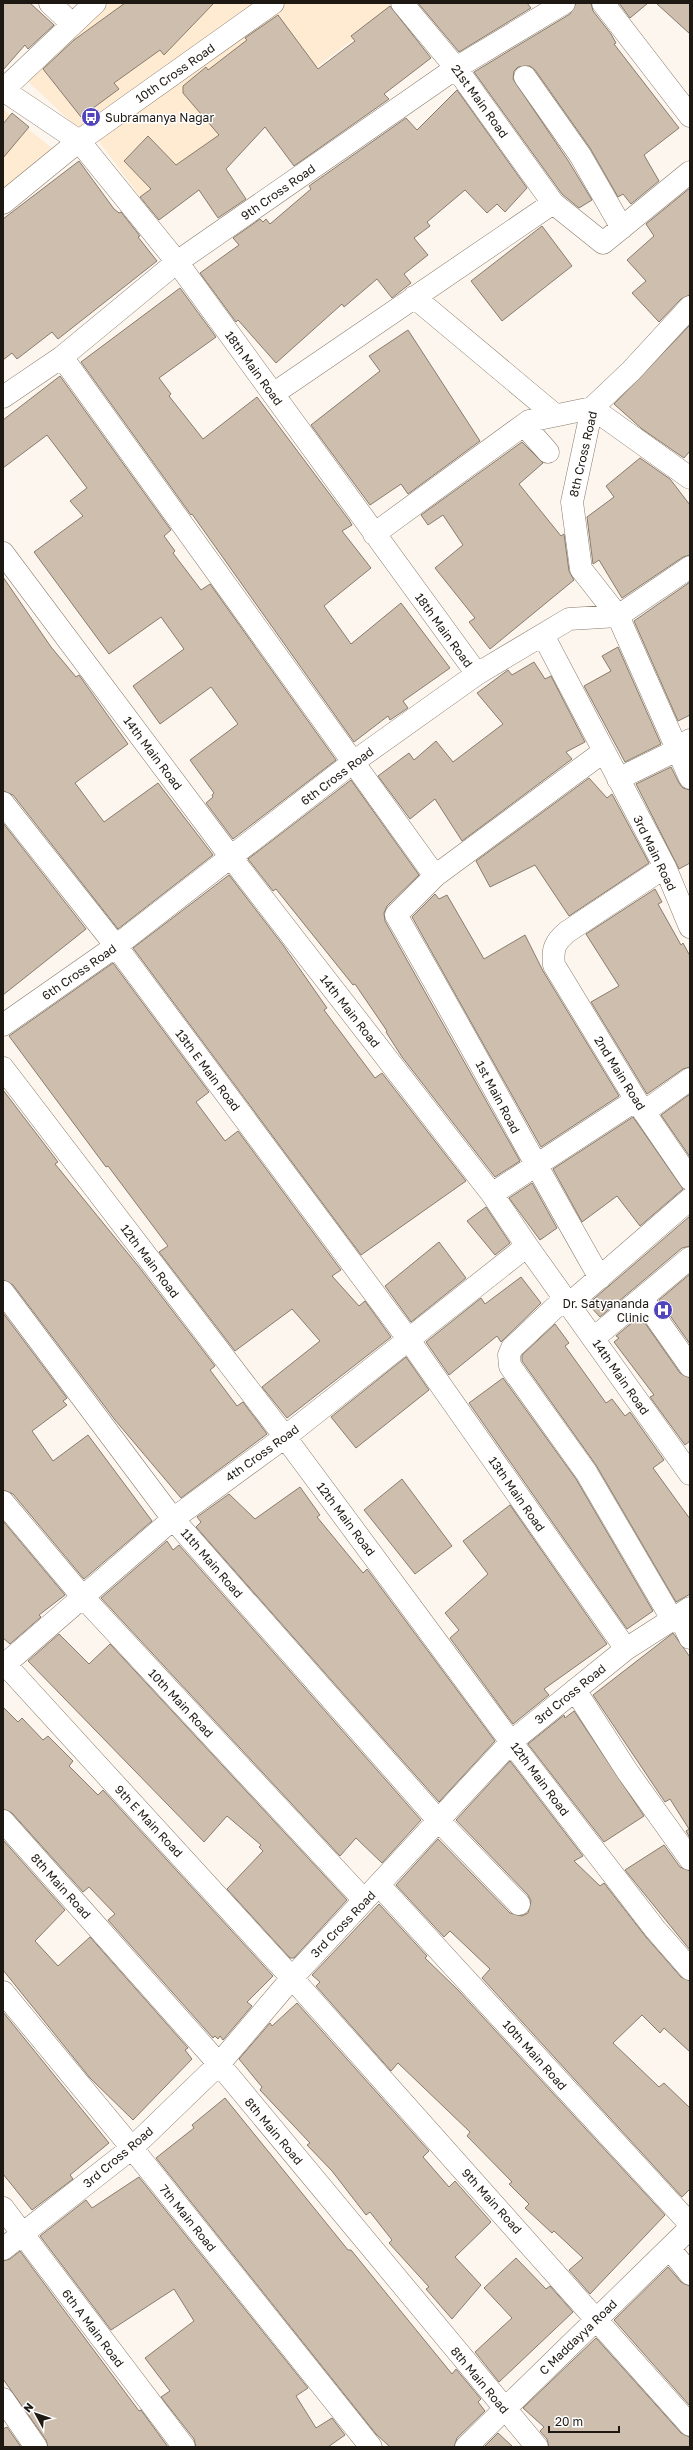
<svg xmlns="http://www.w3.org/2000/svg" width="693" height="2450" viewBox="0 0 693 2450" font-family="'Golos Text',sans-serif">
  <rect width="100%" height="100%" fill="#fdf6ef"/>
  <path fill="#ffead2" d="M110,3H255L81,131L22,76Z
    M282,3H394L397,7L141,198L98,140Z
    M3,109L57,152L3,192Z"/>
  <path fill="#cdbead" stroke="#8a7c6d" d="M3,3H30L54,25L28,49L25,45L3,70Z
    M125,3H214L164,55L160,50L114,83L119,89L81,117L43,69L74,40Z
    M418,3H527L531,8L459,52Z
    M576,3H591L593,11L611,34L616,43L614,44L679,128L644,155L659,181L631,204L623,194L618,197L590,148L535,70L530,66L518,67L514,71L513,79L569,162L592,200L579,208L562,194L474,72L570,14Z
    M619,3H648L630,18Z
    M656,3H690V34Z
    M390,6L431,58L384,94L389,99L294,166L265,127L226,169L246,199L218,218L199,190L159,220L140,197L151,189L124,161L148,136L176,165L219,135L183,93V86L206,67L208,70L247,40L245,38L278,15L318,69L355,41L351,36Z
    M457,90L527,188L505,212L497,204L487,213L465,190L427,222L430,226L414,238L428,255L404,274L411,283L392,298L377,279L344,307L342,304L276,363L238,320L236,322L200,273L239,245L233,238L260,219L263,222L266,219L270,224L311,189L309,186L406,118L417,130Z
    M12,113L29,127L3,158V124Z
    M79,161L114,209L119,213L121,212L140,236L138,237L157,261L58,339L52,332L17,359L12,353L3,360V219Z
    M690,188V295L681,299L659,322L632,293L646,281L627,260L654,236L646,224Z
    M542,226L572,266L502,321L471,281Z
    M180,288L216,337L159,378L171,394L169,396L203,439L257,397L349,520L352,525L342,531L371,568L324,606L351,644L401,603L450,668L403,701L408,708L390,720L388,716L354,742L192,514L191,515L81,362Z
    M690,325V451L684,458L642,429L614,404Z
    M408,330L480,441L408,494L401,484L370,505L311,425L380,371L369,356Z
    M60,376L171,530L164,536L175,551L173,553L201,590L210,584L336,760L233,839L206,803L213,797L212,795L214,793L190,760L238,724L211,687L160,724L133,686L184,649L161,617L109,654L34,552L83,516L70,501L87,488L47,435L3,468V420Z
    M522,442L543,463L519,484L561,536L564,534L569,571L574,580L490,649L469,622L475,618L435,568L463,545L443,515L428,525L421,515Z
    M640,458L670,479L690,505V555L683,557L622,598L599,560L593,564L587,517L614,497L606,486Z
    M3,577L51,647L76,677L79,675L128,744L75,783L104,822L158,783L213,855L118,929L13,795L3,791Z
    M690,582V715L678,721L634,621Z
    M618,647L661,744L625,762L584,686L611,671L602,656Z
    M534,662L545,679L551,676L585,742L566,752L572,759L462,841L435,799L410,819L378,776L409,753L414,760L436,741L453,762L503,724L477,693L508,670L512,675Z
    M671,767L679,783L683,788L690,790V863L679,869L636,784Z
    M589,778L607,798L612,794L649,863L569,916L535,865L490,887L476,861Z
    M351,780L419,875L387,906L384,913L385,921L520,1161L495,1177L402,1057L386,1032L387,1031L355,984L353,985L276,889L273,891L248,859Z
    M3,823L86,929L3,995Z
    M229,875L283,945L327,1008L324,1010L375,1078L382,1073L466,1181L361,1255L133,948Z
    M655,889L662,902L658,904L681,945L683,943L690,956V1067L683,1069L647,1094L591,1002L619,986L586,934Z
    M435,894L439,899L447,895L484,959L525,935L543,971L619,1096L541,1147L412,917Z
    M113,963L209,1092L196,1102L225,1141L238,1131L341,1270L332,1276L359,1306L365,1301L391,1337L287,1418L262,1387L320,1341L292,1309L235,1351L159,1252L168,1246L108,1166L106,1167L9,1036Z
    M3,1090L58,1162L55,1164L139,1267L215,1366L210,1370L237,1406L243,1402L267,1434L181,1498L115,1420L13,1285L3,1280Z
    M690,1094V1157L661,1115Z
    M633,1117L683,1189L640,1226L617,1196L582,1222L553,1169Z
    M532,1183L557,1228L540,1240L509,1198Z
    M486,1207L510,1243L495,1255L467,1221Z
    M690,1216V1246L682,1248L600,1317L588,1304Z
    M439,1242L466,1278L411,1322L385,1286Z
    M690,1274V1344L659,1300Z
    M521,1277L541,1303L501,1342L497,1336L449,1375L426,1342L481,1298L485,1304Z
    M3,1313L67,1398L63,1401L67,1405L32,1431L53,1461L88,1435L152,1521L84,1579L13,1494L3,1490Z
    M640,1316L680,1373L690,1378V1441L685,1445L650,1397L654,1395L614,1342L619,1338L616,1336Z
    M555,1324L569,1343L565,1346L606,1403L612,1399L625,1416L630,1412L664,1460L653,1468L690,1519V1594L676,1602L596,1465L522,1361V1355Z
    M406,1357L429,1390L356,1448L331,1417Z
    M503,1378L576,1479L653,1611L627,1629L469,1403Z
    M402,1479L452,1546L415,1574L364,1510Z
    M300,1487L320,1515L317,1517L363,1573L367,1569L370,1573L495,1741L439,1802L196,1527L201,1522L197,1517L229,1494L255,1519Z
    M510,1505L607,1644L544,1689L549,1695L513,1724L450,1638L459,1630L445,1613L488,1574L463,1541Z
    M3,1521L65,1595L39,1615L41,1617L10,1644L3,1638Z
    M167,1541L173,1550L179,1545L421,1820L382,1863L356,1838L340,1856L101,1598Z
    M673,1633L690,1657V1838L686,1831L689,1829L670,1799L665,1802L593,1695Z
    M59,1634L89,1664L110,1644L347,1900L294,1958H290L227,1889L263,1851L259,1847L261,1845L227,1816L204,1842L28,1661Z
    M3,1707L18,1722L22,1718L43,1740L48,1736L73,1761L69,1766L98,1795L103,1790L273,1976L247,2002L252,2006L223,2040L220,2036L218,2039L215,2036L213,2038L108,1920L115,1914L89,1887L83,1892L12,1813L3,1809Z
    M574,1711L644,1816L604,1842L528,1744L564,1715L565,1718Z
    M510,1761L583,1856L574,1861L600,1886L604,1883L646,1937L681,1977L690,1981V2052L664,2028L660,2033L642,2015L613,2043L659,2087L664,2083L690,2108V2189L682,2197L482,1978L490,1969L450,1931L444,1937L396,1885L438,1839L510,1913L522,1916L528,1913L531,1901L528,1895L456,1820Z
    M3,1840L65,1910L35,1941L58,1966L90,1937L188,2048L185,2050L192,2059L133,2120L90,2078L3,1970Z
    M664,1845L680,1867L690,1871V1950L625,1870Z
    M379,1904L427,1956L425,1958L459,1991L665,2215L590,2294L569,2270L583,2258L554,2231L552,2233L525,2208L529,2204L509,2184L512,2182L467,2136L470,2132L398,2063L391,2071L316,1986L320,1982L312,1975Z
    M297,2003L429,2151L423,2157L449,2187L455,2181L491,2222L455,2257L481,2285L452,2319L426,2289L429,2287L389,2243L392,2240L370,2212L366,2215L332,2171L307,2145L310,2143L260,2090L262,2087L239,2059L270,2023L272,2026Z
    M3,2012L109,2143L70,2175L73,2179L32,2210L3,2174Z
    M225,2098L348,2250H351L452,2374L456,2369L481,2399L478,2402L485,2411L457,2438L454,2447H390L376,2434L156,2158L194,2128L192,2125Z
    M139,2177L308,2388L296,2396L316,2428L332,2418L345,2435L328,2447H196L194,2439L161,2397L170,2391L145,2358L194,2321L174,2289L111,2330L40,2236L86,2200L92,2208Z
    M20,2251L139,2411L141,2410L168,2447H48L46,2440L3,2379V2261L10,2259Z
    M516,2258L546,2289L550,2286L573,2312L499,2382L475,2352L512,2318L484,2288Z
    M668,2267L681,2282L690,2286V2406L614,2320Z
    M596,2338L681,2433L690,2437V2447H549L547,2439L540,2431L544,2427L523,2408Z
    M7,2427L21,2447H3V2429Z
    M498,2433L513,2447H484Z"/>
  <g fill="none" stroke-linecap="round" stroke-linejoin="round">
    <defs>
      <path id="minor" d="M50,3L72,24
        M402,3L456,68L553,203L603,243L690,172
        M603,3L690,116
        M525,77L580,155L622,228
        M3,90L79,141L177,262L477,674
        M3,90L95,3
        M414,297L555,415
        M690,307L631,371L592,408L572,502L581,569L618,616L690,778
        M62,357L435,876L396,915C466,1035 531,1158 600,1278
        M273,394L553,203
        M3,397L62,357L177,262L456,68L564,3
        M524,425L548,452
        M374,534L529,421L592,408L690,478
        M3,553L230,856L492,1194L527,1246L690,1474
        M543,635L665,867L690,927
        M618,779L677,750L690,740
        M3,803L116,946L409,1340L626,1649
        M665,867L567,932C555,942 552,949 554,965L636,1100L690,1179
        M435,876L603,752
        M3,1025L116,946L352,763L477,674L569,619L618,616L690,567
        M3,1068L285,1437L511,1742L655,1929L690,1969
        M644,1112L690,1079
        M492,1194L636,1100
        M3,1292L173,1519L438,1820L519,1904
        M565,1298L512,1348L509,1355L510,1366L586,1472L672,1619
        M642,1298L690,1366
        M569,1304L690,1199
        M594,1338L690,1258
        M3,1502L82,1596L364,1900
        M679,1615L690,1638
        M3,1662L292,1978L690,2425
        M3,1666L173,1519L285,1437L527,1246
        M575,1690L627,1771L690,1859
        M3,1821L219,2064L537,2447
        M380,1886L690,2224
        M3,1992L132,2148L371,2447
        M3,2208L184,2447
        M3,2249L132,2148L219,2064L292,1978L511,1742L626,1649L690,1608
        M670,2249L690,2274
        M3,2399L36,2447
        M466,2447L690,2228"/>
      <path id="tertiary" d="M3,203L79,141L273,3"/>
    </defs>
    <use href="#minor" stroke="#8a7c6c" stroke-width="23"/>
    <use href="#tertiary" stroke="#8a7c6c" stroke-width="23"/>
    <use href="#minor" stroke="#fff" stroke-width="22"/>
    <use href="#tertiary" stroke="#fff" stroke-width="22"/>
  </g>
  <defs>
    <symbol id="bus-disc" viewBox="-11 -11 22 22"><circle r="9.5" fill="#5045bc" stroke="#fff"/><path d="M-5-6H5V4H4V6H2V4H-2V6H-4V4H-5ZM-3.5-4V0h7V-4ZM-3.5 1.2v1.5H-2V1.2ZM2 1.2v1.5H3.5V1.2Z" fill="#fff"/></symbol>
    <symbol id="hospital-disc" viewBox="-11 -11 22 22"><circle r="9.5" fill="#5045bc" stroke="#fff"/><path d="M-5-5h3v3.5h4V-5h3V5h-3V1.5h-4V5h-3Z" fill="#fff"/></symbol>
  </defs>
  <g fill-rule="evenodd">
    <use href="#bus-disc" x="80" y="106" width="22" height="22"/>
    <use href="#hospital-disc" x="652" y="1299" width="22" height="22"/>
  </g>
  <g text-anchor="middle" dominant-baseline="central" stroke-width="3" stroke-linejoin="round" paint-order="stroke">
    <g font-size="12" fill="#1e1812" stroke="#fff">
      <text transform="translate(175 73) rotate(-35)">10th Cross Road</text>
      <text transform="translate(480 101) rotate(54)">21st Main Road</text>
      <text transform="translate(278 192) rotate(-35)">9th Cross Road</text>
      <text transform="translate(254 368) rotate(54)">18th Main Road</text>
      <text transform="translate(583 454) rotate(-77)">8th Cross Road</text>
      <text transform="translate(444 630) rotate(54)">18th Main Road</text>
      <text transform="translate(153 753) rotate(53)">14th Main Road</text>
      <text transform="translate(337 776) rotate(-37)">6th Cross Road</text>
      <text transform="translate(655 853) rotate(64)">3rd Main Road</text>
      <text transform="translate(79 972) rotate(-35)">6th Cross Road</text>
      <text transform="translate(350 1011) rotate(52)">14th Main Road</text>
      <text transform="translate(208 1070) rotate(53)">13th E Main Road</text>
      <text transform="translate(620 1073) rotate(58)">2nd Main Road</text>
      <text transform="translate(498 1097) rotate(62)">1st Main Road</text>
      <text transform="translate(150 1261) rotate(53)">12th Main Road</text>
      <text transform="translate(621 1377) rotate(55)">14th Main Road</text>
      <text transform="translate(262 1453) rotate(-36)">4th Cross Road</text>
      <text transform="translate(517 1494) rotate(55)">13th Main Road</text>
      <text transform="translate(346 1519) rotate(53)">12th Main Road</text>
      <text transform="translate(212 1563) rotate(49)">11th Main Road</text>
      <text transform="translate(570 1694) rotate(-39)">3rd Cross Road</text>
      <text transform="translate(181 1703) rotate(47)">10th Main Road</text>
      <text transform="translate(540 1779) rotate(53)">12th Main Road</text>
      <text transform="translate(149 1821) rotate(47)">9th E Main Road</text>
      <text transform="translate(61 1886) rotate(48)">8th Main Road</text>
      <text transform="translate(343 1924) rotate(-46)">3rd Cross Road</text>
      <text transform="translate(535 2055) rotate(48)">10th Main Road</text>
      <text transform="translate(274 2131) rotate(50)">8th Main Road</text>
      <text transform="translate(118 2157) rotate(-40)">3rd Cross Road</text>
      <text transform="translate(492 2201) rotate(48)">9th Main Road</text>
      <text transform="translate(188 2218) rotate(51)">7th Main Road</text>
      <text transform="translate(93 2328) rotate(53)">6th A Main Road</text>
      <text transform="translate(578 2337) rotate(-44)">C Maddayya Road</text>
      <text transform="translate(480 2380) rotate(50)">8th Main Road</text>
    </g>
    <g font-size="12" fill="#1e1812" stroke="#fff" text-anchor="start">
      <text x="105" y="117">Subramanya Nagar</text>
      <text x="649" y="1303" text-anchor="end">Dr. Satyananda<tspan x="649" dy="14">Clinic</tspan></text>
    </g>
  </g>
  <rect width="693" height="2450" fill="none" stroke="#1e1812" stroke-width="8"/>
  <g transform="translate(36 2414) rotate(310)" stroke="#ffffff" stroke-width="3" paint-order="stroke">
  <path d="M0-3L7 15L0 10L-7 15Z" fill="#1e1812"/>
  <text y="-6" font-size="11" font-weight="bold" text-anchor="middle" fill="#1e1812">N</text>
  </g>
  <path d="M549 2426v6h70v-6" fill="none" stroke="#1e1812" stroke-width="2"/>
  <text x="555" y="2426" font-size="12" fill="#1e1812" stroke="#ffffff" stroke-width="3" paint-order="stroke">20 m</text>
</svg>
